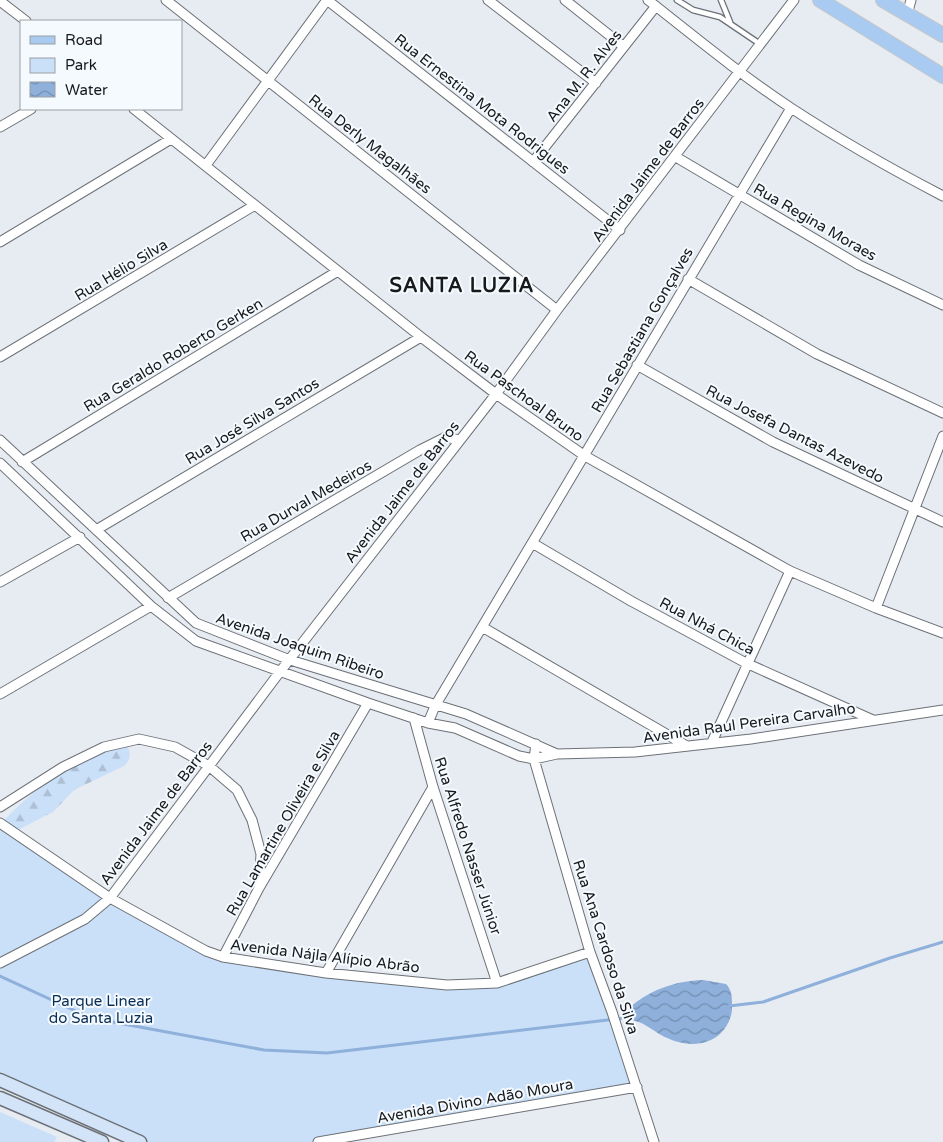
<svg xmlns="http://www.w3.org/2000/svg" width="943" height="1142" viewBox="0 0 943 1142" font-family="'Varela Round',sans-serif">
  <defs>
    <pattern id="forest-firs" width="22" height="20" patternUnits="userSpaceOnUse" patternTransform="scale(1.25)"><rect width="22" height="20" fill="#cadff8"/><path d="M5 1l3.5 6h-7zM16 11l3.5 6h-7z" fill="#adbfd4"/></pattern>
    <pattern id="water-waves" width="16" height="10" patternUnits="userSpaceOnUse" patternTransform="scale(1.25)"><rect width="16" height="10" fill="#8eb0db"/><path d="M0 5q4-4 8 0t8 0" fill="none" stroke="#738eb1"/></pattern>
  </defs>
  <rect width="100%" height="100%" fill="#e7ecf3"/>
  <path fill="url(#forest-firs)" d="M122,746L128,747C131,756 130,760 124,766L74,790L53,812L12,833L0,825C33,787 74,763 122,746Z"/>
  <path fill="#cadff8" d="M0,823L110,898L223,957L447,985L497,983L590,952L637,1087L318,1142H144L0,1072Z
    M0,1112L57,1137L54,1142H0Z"/>
  <path fill="url(#water-waves)" d="M703,980L726,984C733,991 732,1001 732,1010C731,1020 726,1028 720,1034C703,1049 679,1045 661,1035C651,1029 642,1021 630,1020L627,1010C648,990 675,981 703,980Z"/>
  <g fill="none" stroke-linecap="round" stroke-linejoin="round">
    <path stroke="#8eb0db" stroke-width="3" d="M0,976L91,1018L264,1050L327,1053L633,1017
      M729,1006L763,1002L890,958L943,942"/>
    <defs>
      <path id="lane" d="M677,0L693,10L720,17L760,44
        M721,0L730,22"/>
      <path id="street" d="M166,0L557,310
        M488,0L596,83
        M565,0L623,46
        M648,0C695,37 741,75 791,108C840,140 891,169 943,196
        M0,1L26,21
        M907,15L911,0
        M134,109L421,337L496,394L585,456L790,571L876,608L943,633
        M0,127L31,109
        M676,157L859,265L943,305
        M533,162L656,6
        M206,165L327,0L620,230
        M0,242L171,139
        M688,279L817,354L943,413
        M0,357L255,205
        M637,365L773,442L943,522
        M0,440L196,623L290,660L466,714L557,754
        M22,462L338,271
        M0,463L151,606L196,641L368,703L428,723L455,728L519,756L534,759L557,754L635,752L751,739L943,710
        M96,530L421,337
        M534,544L631,601L746,663L873,720
        M0,582L80,537
        M168,598L420,450L446,437L459,440
        M876,608L943,436
        M484,628L685,745
        M0,694L151,606
        M414,718L433,787L497,983
        M428,723L435,706L791,108
        M712,742L790,571
        M536,744L534,759L590,952L612,1012L654,1142
        M0,807L63,767L104,747L139,739L175,747L209,766L237,790L252,820L261,854L259,888
        M0,823L110,898L206,951L223,957L326,973L447,985L497,983L590,952
        M223,957L259,888L368,703
        M0,963L85,919L110,898L279,673L496,394L557,310L794,0
        M326,973L433,787
        M318,1142L637,1087"/>
      <path id="secondary" d="M0,1080L140,1142
        M0,1098L102,1142"/>
      <path id="primary" d="M820,0L943,76
        M883,0L943,35"/>
    </defs>
    <use href="#lane" stroke="#6c7177" stroke-width="7"/>
    <use href="#street" stroke="#6c7177" stroke-width="11"/>
    <use href="#secondary" stroke="#6c7177" stroke-width="15"/>
    <use href="#primary" stroke="#c7c8c8" stroke-width="16"/>
    <use href="#lane" stroke="#fff" stroke-width="4.5"/>
    <use href="#street" stroke="#fff" stroke-width="9"/>
    <use href="#secondary" stroke="#d4e4f8" stroke-width="12"/>
    <use href="#primary" stroke="#a9caf1" stroke-width="14"/>
  </g>
  <g text-anchor="middle" dominant-baseline="central" stroke-width="4" stroke-linejoin="round" paint-order="stroke">
    <g font-size="15" fill="#17191b" stroke="#f5faff">
      <text transform="translate(584 76) rotate(-52)">Ana M. R. Alves</text>
      <text transform="translate(482 104) rotate(38)">Rua Ernestina Mota Rodrigues</text>
      <text transform="translate(370 144) rotate(38)">Rua Derly Magalhães</text>
      <text transform="translate(648 170) rotate(-53)">Avenida Jaime de Barros</text>
      <text transform="translate(815 222) rotate(30)">Rua Regina Moraes</text>
      <text transform="translate(121 270) rotate(-31)">Rua Hélio Silva</text>
      <text transform="translate(642 330) rotate(-60)">Rua Sebastiana Gonçalves</text>
      <text transform="translate(173 355) rotate(-31)">Rua Geraldo Roberto Gerken</text>
      <text transform="translate(524 396) rotate(36)">Rua Paschoal Bruno</text>
      <text transform="translate(252 421) rotate(-31)">Rua José Silva Santos</text>
      <text transform="translate(795 434) rotate(27)">Rua Josefa Dantas Azevedo</text>
      <text transform="translate(402 492) rotate(-52)">Avenida Jaime de Barros</text>
      <text transform="translate(306 501) rotate(-30)">Rua Durval Medeiros</text>
      <text transform="translate(707 626) rotate(28)">Rua Nhá Chica</text>
      <text transform="translate(300 646) rotate(19)">Avenida Joaquim Ribeiro</text>
      <text transform="translate(749 723) rotate(-8)">Avenida Raul Pereira Carvalho</text>
      <text transform="translate(156 813) rotate(-53)">Avenida Jaime de Barros</text>
      <text transform="translate(283 823) rotate(-60)">Rua Lamartine Oliveira e Silva</text>
      <text transform="translate(468 846) rotate(72)">Rua Alfredo Nasser Júnior</text>
      <text transform="translate(606 947) rotate(72)">Rua Ana Cardoso da Silva</text>
      <text transform="translate(325 956) rotate(7)">Avenida Nájla Alípio Abrão</text>
      <text transform="translate(475 1101) rotate(-10)">Avenida Divino Adão Moura</text>
    </g>
    <g font-size="15" fill="#0a2f56" stroke="#f5faff">
      <text x="101" y="1001">Parque Linear<tspan x="101" dy="17">do Santa Luzia</tspan></text>
    </g>
    <g font-size="20" font-weight="bold" letter-spacing="1" fill="#17191b" stroke="#f5faff">
      <text x="462" y="286">SANTA LUZIA</text>
    </g>
  </g>
  <rect x="20" y="20" width="162" height="90" fill="#f5faff" stroke="#9ca0a4"/>
  <rect x="30" y="36" width="25" height="8" fill="#a9caf1" stroke="#9ca0a4"/>
  <text x="65" y="45" font-size="15" fill="#17191b">Road</text>
  <rect x="30" y="58" width="25" height="15" fill="#cadff8" stroke="#9ca0a4"/>
  <text x="65" y="70" font-size="15" fill="#17191b">Park</text>
  <rect x="30" y="82" width="25" height="15" fill="url(#water-waves)" stroke="#9ca0a4"/>
  <text x="65" y="95" font-size="15" fill="#17191b">Water</text>
</svg>
